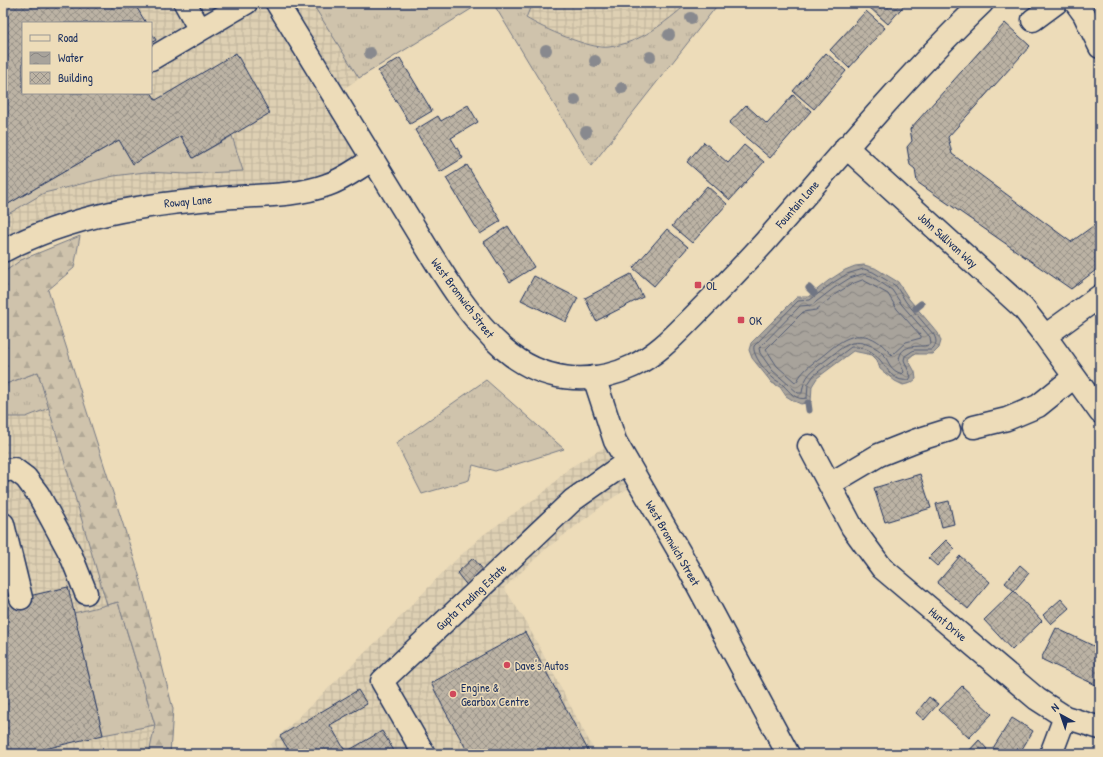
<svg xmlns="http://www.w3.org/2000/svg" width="1103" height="757" viewBox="0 0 1103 757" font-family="'Patrick Hand',sans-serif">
  <defs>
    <pattern id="industrial-grid" width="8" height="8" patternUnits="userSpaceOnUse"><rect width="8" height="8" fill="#ded0b3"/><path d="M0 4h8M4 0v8" fill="none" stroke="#beb39c"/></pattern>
    <pattern id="grass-tufts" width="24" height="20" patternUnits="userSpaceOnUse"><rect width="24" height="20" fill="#cfc3ac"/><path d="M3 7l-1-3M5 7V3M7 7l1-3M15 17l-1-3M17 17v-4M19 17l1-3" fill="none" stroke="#b1a896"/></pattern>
    <pattern id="forest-firs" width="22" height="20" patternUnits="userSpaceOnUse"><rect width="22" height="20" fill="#cfc3ac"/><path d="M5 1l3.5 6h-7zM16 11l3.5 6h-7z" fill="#b1a896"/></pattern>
    <pattern id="water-waves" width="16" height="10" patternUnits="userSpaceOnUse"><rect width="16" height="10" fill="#a8a39b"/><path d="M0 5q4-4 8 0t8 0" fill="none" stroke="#888582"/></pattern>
    <pattern id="building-cross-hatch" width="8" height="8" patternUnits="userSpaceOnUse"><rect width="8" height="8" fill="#bcb3a4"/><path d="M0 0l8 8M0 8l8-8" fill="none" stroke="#989289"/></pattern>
  </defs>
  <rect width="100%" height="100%" fill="#eddcb9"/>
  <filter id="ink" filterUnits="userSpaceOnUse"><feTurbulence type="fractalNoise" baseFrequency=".025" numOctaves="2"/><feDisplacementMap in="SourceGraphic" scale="8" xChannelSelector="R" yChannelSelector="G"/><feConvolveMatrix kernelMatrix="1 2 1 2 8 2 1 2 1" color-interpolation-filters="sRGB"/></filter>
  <g filter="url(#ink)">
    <path fill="url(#industrial-grid)" fill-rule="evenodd" d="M3,3H481L333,95L372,160L329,185L231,197L24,239L48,290L173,709L170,754H3ZM23,23H151V93H23Z
      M493,3H719L591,166Z
      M615,441L639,482L611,499L546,549L504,588L526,622L596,754H275L270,745L381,637L449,566L483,535L543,493L569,468Z"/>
    <path fill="url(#grass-tufts)" stroke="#757985" d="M312,3H481L359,78Z
      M493,3H532L526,18C542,28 591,50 609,47C640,43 665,23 688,3H719L591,166Z
      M181,136L193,158L232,136L243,171L187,174L145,172L114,176L44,193L3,217V207L119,140Z
      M38,372L49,408L26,417H3V385Z
      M486,380L564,449L495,471L473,465L469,480L422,494L396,443Z
      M118,602L155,725L103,735L74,613Z"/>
    <path fill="url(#forest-firs)" stroke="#757985" d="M80,236L74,268L48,290L138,571L173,709L170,754H149L155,725L118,602L107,605L38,372L3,385V273L21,260Z"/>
    <path fill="url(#water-waves)" stroke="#707583" d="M864,265L875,268L898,282L909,299L938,333L941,341L939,348L933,354H914L908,359L915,372L916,379L911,383L903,385L895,381L880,369L877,360L872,355L853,351L817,378L812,386L811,402L801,404L794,401L786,396L780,387L772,383L752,358L749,350L751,343L797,297H808L828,281L845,270L855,266Z"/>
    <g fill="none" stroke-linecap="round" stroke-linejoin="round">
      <path stroke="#535d76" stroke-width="1" d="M864,269L873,272L896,286L906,302L934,335C937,341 937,345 931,350H914L905,356L904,360L911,377L909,380C882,384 887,345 851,347L814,375L808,384L807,398C796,401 790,392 783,385C780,382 776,381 773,378C766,372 752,355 754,346L798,301L810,300L831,284L847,274Z
        M863,274L871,276L892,290L902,305L930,337L931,344C921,349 901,341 899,360L904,372L902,374C890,370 890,364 884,355C880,350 875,347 869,345C850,337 841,349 826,360C813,370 804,375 802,393H798L772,370L760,353L759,348L800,306L812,305L834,288L850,278Z
        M863,280L888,294L897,309L921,336V338L906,342L892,355C888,352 885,347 881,344C860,327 842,339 826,353C815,362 804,368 797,381L795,382L777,366L766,349L803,312L816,310L837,293L852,284Z"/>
      <path stroke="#707583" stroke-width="7" d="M809,288L814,293
        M916,308L921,304
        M808,403L809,410"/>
    </g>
    <path fill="url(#building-cross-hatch)" stroke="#1b2f5e" d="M3,3H134L146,23H23V93H151V92L156,100L236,53L270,113L193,158L181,136L133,164L119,140L3,207Z
      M872,3H906L888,24L869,7Z
      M866,11L885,28L849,68L830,50Z
      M1005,23L1030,46L948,137L952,154L1071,242L1100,221V267L1071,289L917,182L915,169L910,165L907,147L912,141L910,129Z
      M151,32L156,40L151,43Z
      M826,53L846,71L814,109L793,91Z
      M400,58L432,111L410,124L378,71Z
      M793,95L811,111L770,158L729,123L746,105L767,124Z
      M468,105L478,122L451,138L463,158L440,172L415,130L438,116L441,121Z
      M704,142L728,163L744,145L764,162L730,200L687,162Z
      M467,165L501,221L480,234L446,178Z
      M707,186L727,204L692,243L672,226Z
      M508,226L534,267L510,282L484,242Z
      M667,229L688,247L654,286L633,268Z
      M631,274L643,297L596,321L585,298Z
      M534,276L578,298L566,322L521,300Z
      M920,474L931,508L885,522L874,488Z
      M949,501L954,524L942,527L936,504Z
      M946,540L955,549L937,566L928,558Z
      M960,556L990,582L968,609L937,583Z
      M473,558L486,573L469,588L457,573Z
      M1020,565L1029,573L1014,591L1005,583Z
      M68,587L103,735L24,754H3V602Z
      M1014,591L1042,621L1012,650L984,620Z
      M1061,599L1069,608L1051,624L1043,615Z
      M1056,628L1100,649V681L1098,686L1041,659Z
      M525,632L590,754H469L444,709L431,683Z
      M962,686L992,714L969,738L939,710Z
      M358,690L367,704L330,725L346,752L382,731L396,754H291L280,736Z
      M929,697L938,704L924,720L916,713Z
      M1012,718L1033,731L1019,754H1003L993,748Z
      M979,740L987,749L982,754H966Z
      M1073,750L1087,754H1072Z"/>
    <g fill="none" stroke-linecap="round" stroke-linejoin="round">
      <defs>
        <path id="minor" d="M1076,3L1084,14L1100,47
          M1033,20L1056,3
          M200,30L246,3
          M151,59L200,30L185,3
          M846,147L1023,308L1045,336L1100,412
          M3,251C71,215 147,204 222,198C257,195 294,197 327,185C343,180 358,168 372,160
          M1045,336L1100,296
          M594,377L615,441L688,567L788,754
          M974,427L1007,419L1038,406L1074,377
          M809,446L852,527L882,568L1037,699L1065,717L1100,728
          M3,471L14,469L26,478L38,494L70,553L86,593
          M830,484L879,455L917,440L949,430
          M3,524L21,598
          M424,754L382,681L573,500L627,462
          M1051,754L1065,717"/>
        <path id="major" d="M277,3C320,73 362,143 405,212C433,257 464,314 504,349C541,381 589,387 633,366C658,354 675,335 694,316C718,292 741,268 764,243C835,162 904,78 982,3"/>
      </defs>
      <use href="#minor" stroke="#1b2f5e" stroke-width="25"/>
      <use href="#major" stroke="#1b2f5e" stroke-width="25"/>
      <use href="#minor" stroke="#eddcb9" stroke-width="22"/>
      <use href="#major" stroke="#eddcb9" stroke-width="22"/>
    </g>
    <g fill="#88898e">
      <circle cx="691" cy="18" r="6"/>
      <circle cx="669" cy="35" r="6"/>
      <circle cx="546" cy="50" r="6"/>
      <circle cx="370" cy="53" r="6"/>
      <circle cx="650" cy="57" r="6"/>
      <circle cx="595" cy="61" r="6"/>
      <circle cx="622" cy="88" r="6"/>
      <circle cx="575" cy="100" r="6"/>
      <circle cx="586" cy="132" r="6"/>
    </g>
  </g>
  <g fill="#d1495b" stroke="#eddcb9" stroke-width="1.5">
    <rect x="694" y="281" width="8" height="8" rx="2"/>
    <rect x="737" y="316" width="8" height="8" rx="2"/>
    <circle cx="507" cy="665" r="4"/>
    <circle cx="453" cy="694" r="4"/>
  </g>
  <g text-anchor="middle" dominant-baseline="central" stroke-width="3" stroke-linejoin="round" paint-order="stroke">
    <g font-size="12" fill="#1b2f5e" stroke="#eddcb9">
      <text transform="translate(188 201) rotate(-5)">Roway Lane</text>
      <text transform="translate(797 204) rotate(-49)">Fountain Lane</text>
      <text transform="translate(948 240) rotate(42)">John Sullivan Way</text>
      <text transform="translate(463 298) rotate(53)">West Bromwich Street</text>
      <text transform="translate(673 543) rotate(60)">West Bromwich Street</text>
      <text transform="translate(471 597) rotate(-43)">Gupta Trading Estate</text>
      <text transform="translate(948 624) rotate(40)">Hunt Drive</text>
    </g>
    <g font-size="12" fill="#1b2f5e" stroke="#eddcb9" text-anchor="start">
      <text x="706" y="285">OL</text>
      <text x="749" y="320">OK</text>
      <text x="515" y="665">Dave's Autos</text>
      <text x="461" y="687">Engine &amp;<tspan x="461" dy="14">Gearbox Centre</tspan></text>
    </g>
  </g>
  <rect width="1103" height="757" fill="none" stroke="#eddcb9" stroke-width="16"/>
  <rect x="8" y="8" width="1087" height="741" fill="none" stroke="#1b2f5e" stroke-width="1.5" filter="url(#ink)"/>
  <rect x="22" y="22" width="130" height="72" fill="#eddcb9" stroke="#999795"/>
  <rect x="30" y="35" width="20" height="6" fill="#eddcb9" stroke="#999795"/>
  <text x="58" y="42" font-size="12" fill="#1b2f5e">Road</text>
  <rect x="30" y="52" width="20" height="12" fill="url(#water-waves)" stroke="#999795"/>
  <text x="58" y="62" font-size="12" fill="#1b2f5e">Water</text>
  <rect x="30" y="72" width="20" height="12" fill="url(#building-cross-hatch)" stroke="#999795"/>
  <text x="58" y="82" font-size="12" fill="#1b2f5e">Building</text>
  <g transform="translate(1061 715) rotate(320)" stroke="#eddcb9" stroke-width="3" paint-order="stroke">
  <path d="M0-3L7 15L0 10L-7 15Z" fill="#1b2f5e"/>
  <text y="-6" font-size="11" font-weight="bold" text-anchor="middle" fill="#1b2f5e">N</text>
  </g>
</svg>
